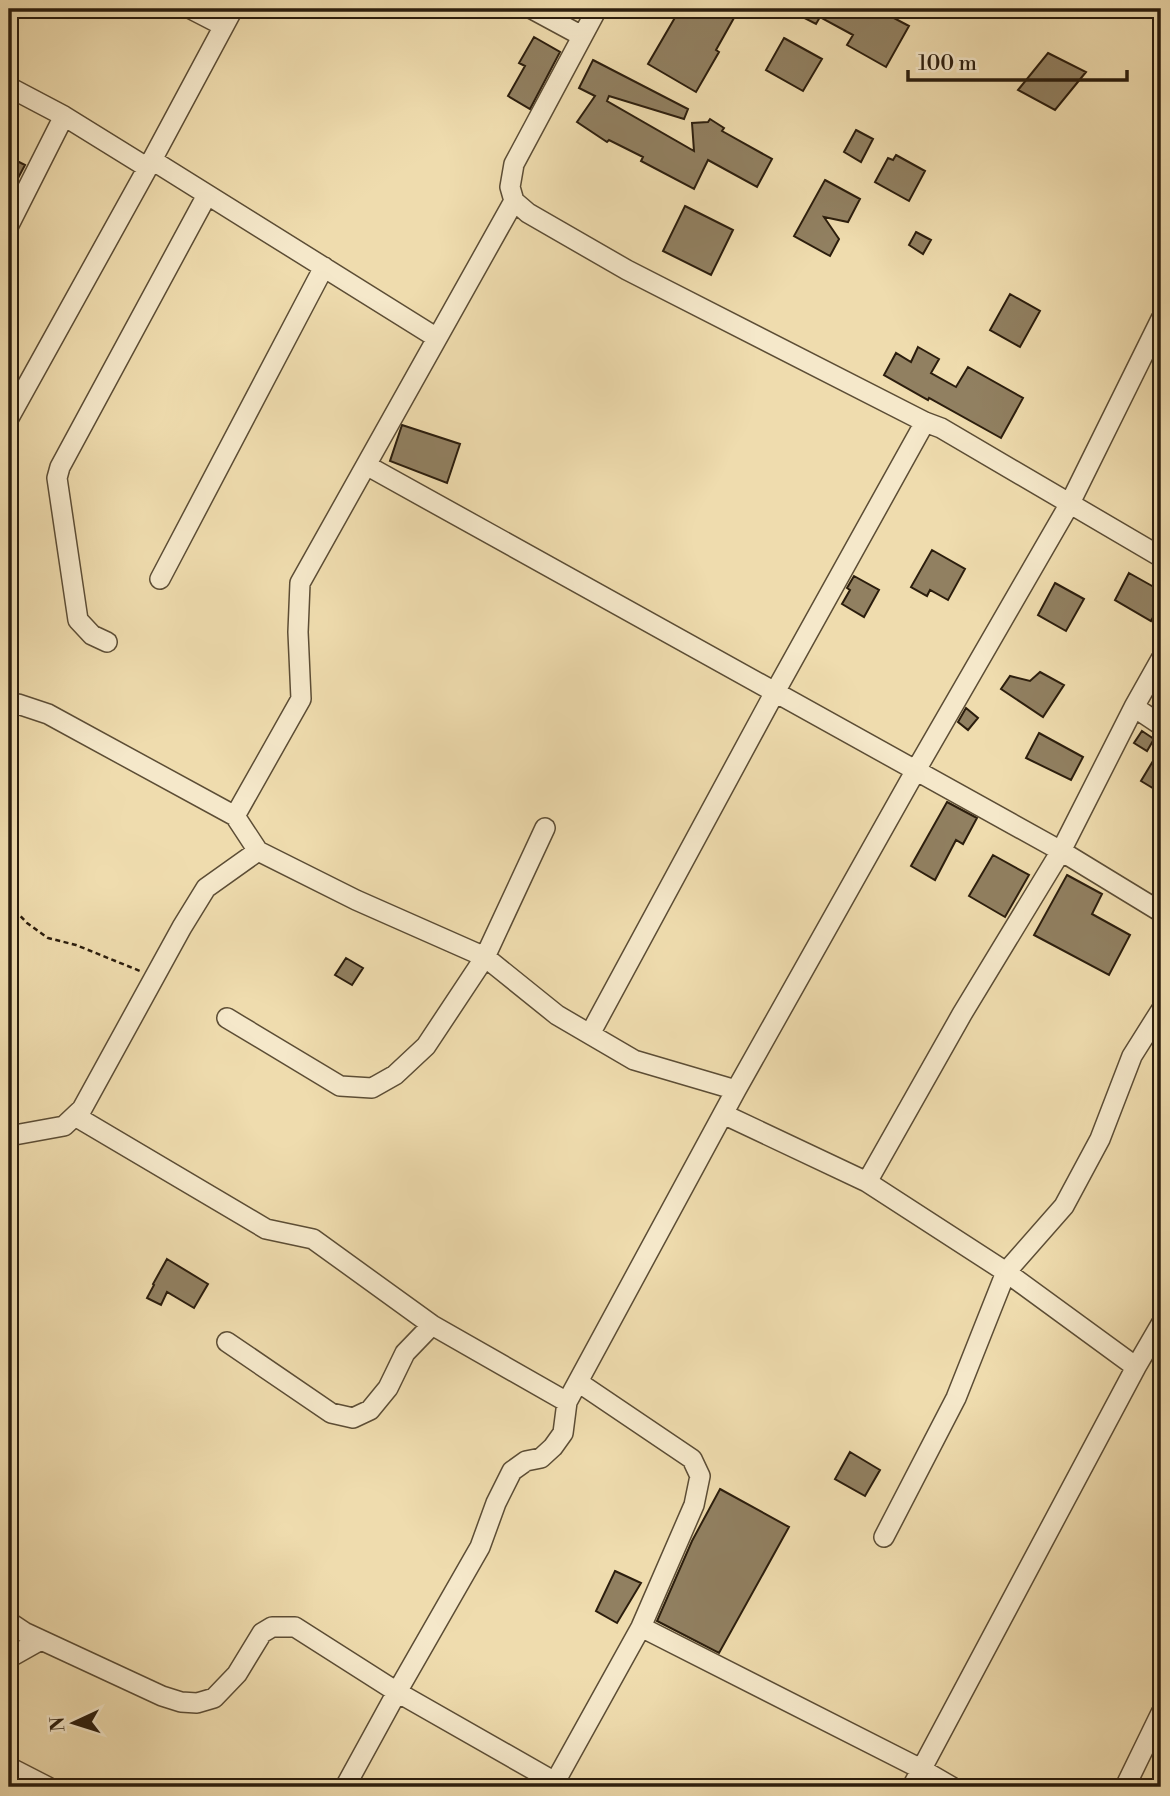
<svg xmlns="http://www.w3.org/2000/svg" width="1170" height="1796" viewBox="0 0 1170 1796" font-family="'Libre Bodoni',serif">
  <rect width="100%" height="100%" fill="#efdcae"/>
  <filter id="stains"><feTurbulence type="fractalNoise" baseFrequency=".00286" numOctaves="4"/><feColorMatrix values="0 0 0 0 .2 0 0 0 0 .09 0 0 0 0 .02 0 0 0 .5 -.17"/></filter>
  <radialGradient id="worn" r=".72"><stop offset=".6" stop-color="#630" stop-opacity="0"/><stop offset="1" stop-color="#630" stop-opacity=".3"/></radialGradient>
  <path fill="#918061" stroke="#2b1d0d" stroke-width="2" d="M680,9H739L716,50L719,52L696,92L648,64Z
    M787,9H877L909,26L886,67L847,45L853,35L820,17L816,24Z
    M534,37L560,52L530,109L508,96L525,66L519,63Z
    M784,38L822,59L803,91L766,70Z
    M1048,53L1086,72L1055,110L1018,90Z
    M593,60L688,109L684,119L609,96L607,101L694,151L692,123L708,122L710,119L724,128L722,131L772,159L757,187L708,160L694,189L641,161L643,157L609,140L607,142L577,122L595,96L579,88Z
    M856,130L873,139L861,162L844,152Z
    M896,155L925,171L909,201L875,182L888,158L893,160Z
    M9,157L25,165L9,195Z
    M825,180L860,199L848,222L824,217L839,239L830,256L794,236Z
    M685,206L733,230L711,275L663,251Z
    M916,232L931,240L923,254L909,245Z
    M1010,294L1040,311L1020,347L990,330Z
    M918,347L939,359L931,373L956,387L968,367L1023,398L1001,438L929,398L928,400L884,375L896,353L911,362Z
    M402,425L460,444L447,483L390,461Z
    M932,550L965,569L948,600L930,590L927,596L911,587Z
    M1129,573L1161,591V603L1151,621L1115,600Z
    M854,576L879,590L864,617L842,604L850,590L847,588Z
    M1055,583L1084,599L1066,631L1038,615Z
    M1040,672L1064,685L1043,717L1001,689L1010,676L1030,681Z
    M966,708L978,718L968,730L958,722Z
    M1142,731L1154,739L1147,751L1134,743Z
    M1039,733L1083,757L1071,780L1026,758Z
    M1153,761L1161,765V793L1141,781Z
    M947,802L977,818L963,844L956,840L935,880L911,866Z
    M993,855L1029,875L1005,917L969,896Z
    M1067,875L1102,894L1092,914L1130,935L1109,975L1034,935Z
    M346,958L363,968L352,985L335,975Z
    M167,1259L208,1284L194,1308L167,1292L161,1305L147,1298L154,1285L153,1284Z
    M850,1452L880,1470L865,1496L835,1479Z
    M720,1489L789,1527L719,1653L657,1621L692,1541Z
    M615,1571L641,1583L617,1623L596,1611Z"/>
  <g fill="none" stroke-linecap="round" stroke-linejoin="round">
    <defs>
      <path id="minor" d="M191,9L224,26
        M532,9L582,36
        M597,9L514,164L510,187L514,201L528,213L627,270L925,422L941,428L1161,557
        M9,87L64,116L148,168
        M152,160L437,338
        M514,201L300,583L298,632L301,699L235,816L258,851L356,900L485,957L557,1015L634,1060L736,1090
        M9,225L64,116
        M9,418L152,160L233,9
        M366,465L1061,851L1161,912
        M160,579L324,267
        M107,642L92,635L78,620L57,478L60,467L207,195
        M9,707L18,704L48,714L235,816
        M1134,707L1161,725
        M227,1018L340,1086L372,1088L395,1075L426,1046L485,957L545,828
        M590,1034L775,692L925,422
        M723,1114L867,1182
        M75,1116L266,1229L313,1239L432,1325L567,1402
        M9,1136L64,1126L82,1109L182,927L206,888L258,851
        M227,1342L331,1413L353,1418L370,1410L388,1388L405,1353L432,1325
        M1136,1367L1006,1272L867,1182L962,1014L1061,851L1134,707L1161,659
        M884,1537L956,1398L1006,1272L1064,1206L1100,1139L1132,1056L1161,1010
        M9,1622L24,1632L162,1696L181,1702L197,1703L214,1698L237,1674L262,1633L272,1627H295L397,1692L555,1782L552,1787
        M641,1627L921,1769L952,1787
        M9,1658L41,1640
        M9,1767L48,1787
        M555,1782L641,1627L694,1505L700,1476L692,1459L578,1382
        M345,1787L397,1692L480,1547L496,1503L512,1471L526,1461L541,1458L553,1447L563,1433L567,1402L736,1090L916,770L1069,505L1161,319
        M912,1787L1136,1367L1161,1324
        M1125,1787L1161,1713"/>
    </defs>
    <use href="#minor" stroke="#5c4d35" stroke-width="22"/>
    <path stroke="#2b1d0d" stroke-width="2.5" stroke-dasharray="5 3.5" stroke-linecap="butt" d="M9,904L27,923L48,938L76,945L140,971"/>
    <use href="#minor" stroke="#f5e8ca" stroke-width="19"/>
  </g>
  <rect width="1170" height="1796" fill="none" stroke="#efdcae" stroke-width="35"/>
  <rect x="10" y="10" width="1149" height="1775" fill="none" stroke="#2b1d0d" stroke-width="3.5"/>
  <rect x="18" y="18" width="1135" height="1761" fill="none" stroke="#2b1d0d" stroke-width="2"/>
  <g transform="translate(74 1723) rotate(266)" stroke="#f5e8ca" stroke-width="5" paint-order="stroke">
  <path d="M0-5L12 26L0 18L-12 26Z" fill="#2b1d0d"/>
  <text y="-10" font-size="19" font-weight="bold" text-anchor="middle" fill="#2b1d0d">N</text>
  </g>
  <path d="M908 70v10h219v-10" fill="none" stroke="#2b1d0d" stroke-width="3.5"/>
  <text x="918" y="70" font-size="21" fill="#2b1d0d" stroke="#f5e8ca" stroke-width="5" paint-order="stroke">100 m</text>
  <rect width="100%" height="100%" filter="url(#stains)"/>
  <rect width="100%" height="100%" fill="url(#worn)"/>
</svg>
